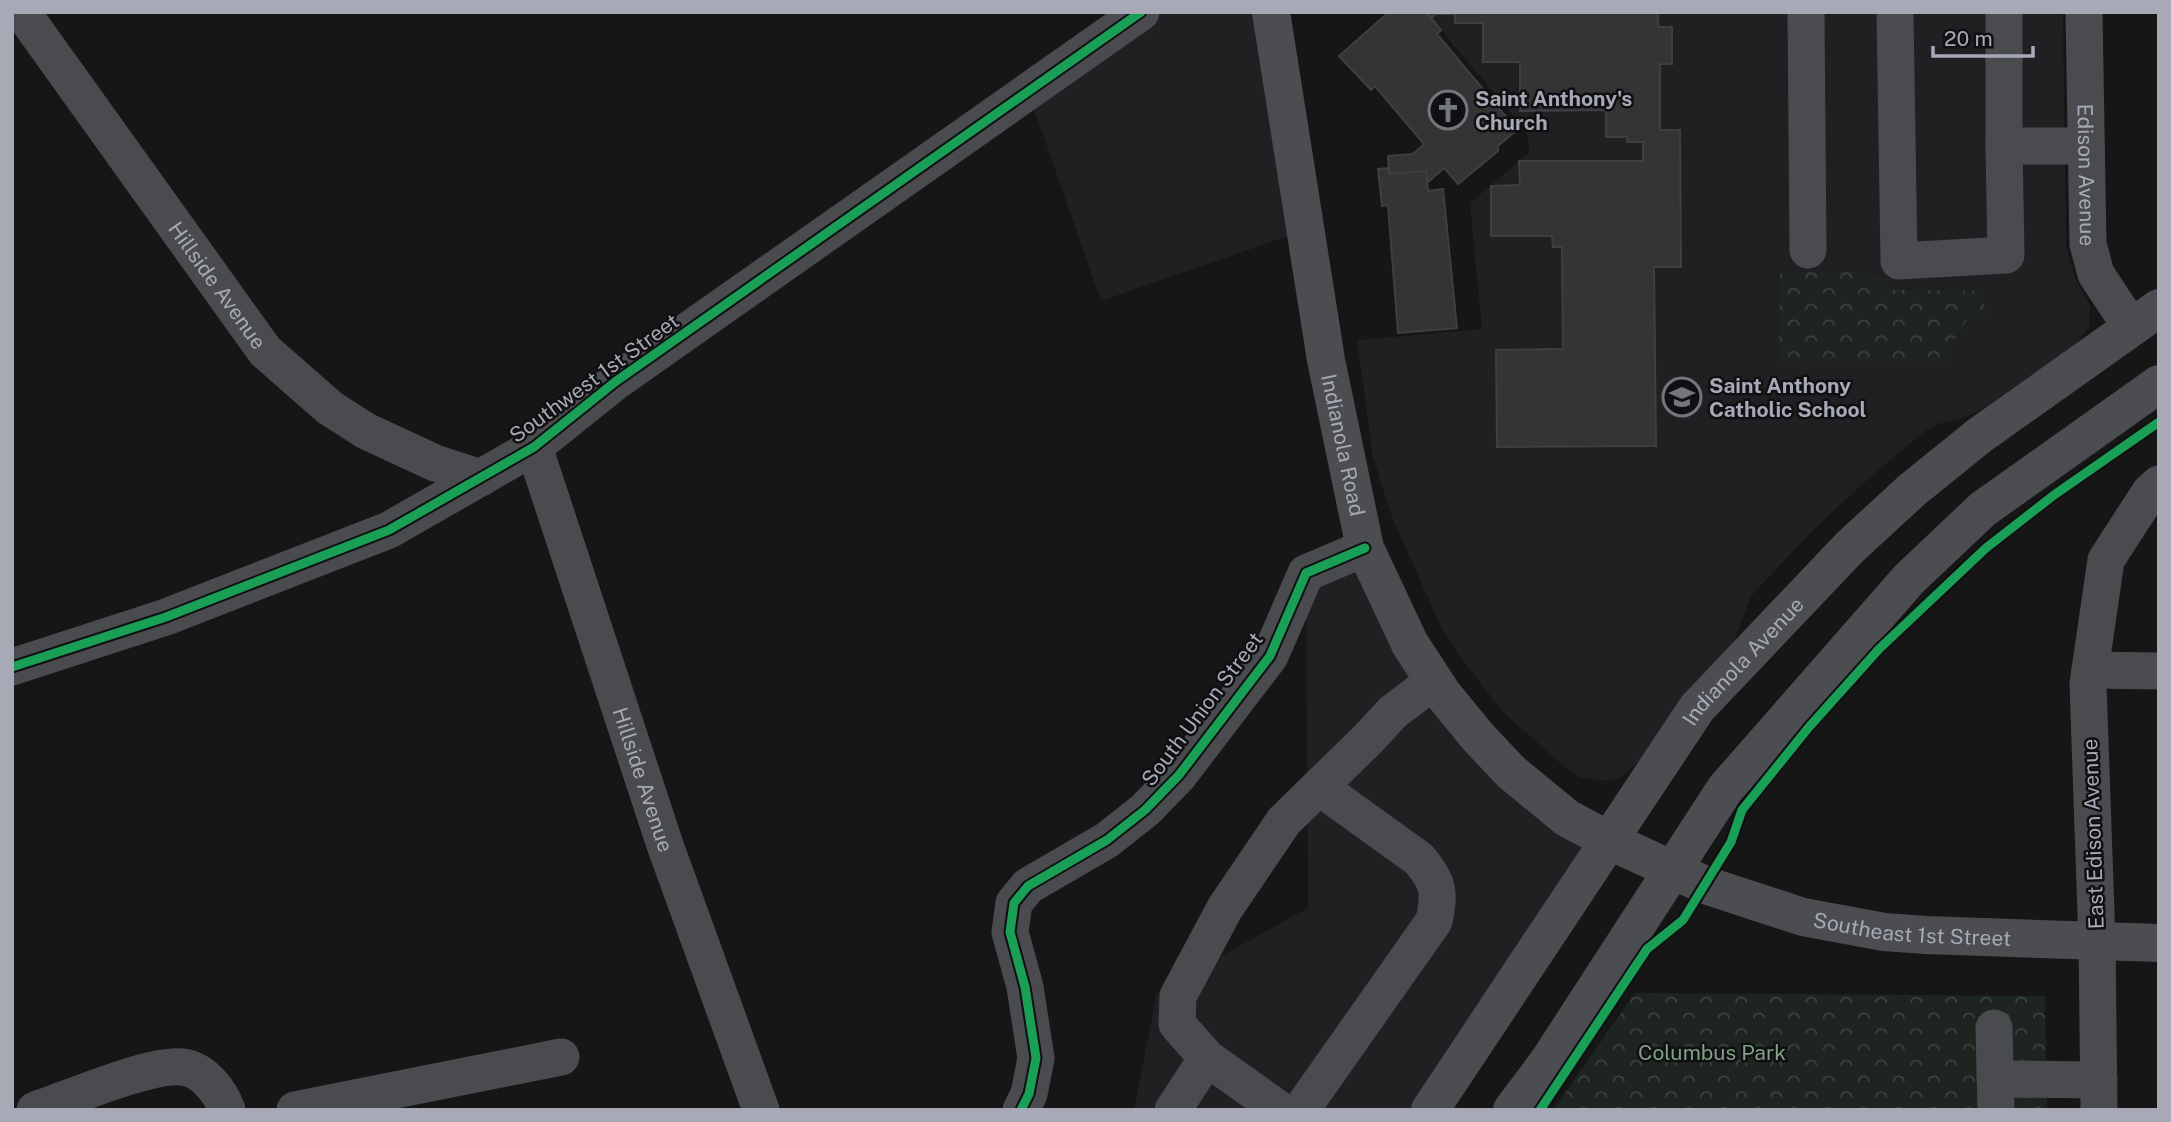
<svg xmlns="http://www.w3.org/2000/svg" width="2171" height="1122" viewBox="0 0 2171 1122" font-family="'Public Sans',sans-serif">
  <defs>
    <pattern id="park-crowns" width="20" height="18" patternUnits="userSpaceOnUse" patternTransform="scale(1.75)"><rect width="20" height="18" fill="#1e2520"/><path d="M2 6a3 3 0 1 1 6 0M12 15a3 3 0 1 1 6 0" fill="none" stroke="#3c423e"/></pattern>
  </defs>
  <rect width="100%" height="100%" fill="#161616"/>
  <path fill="#202022" d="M1136,12H1271L1305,230L1101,301L1026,86Z
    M1426,12H2063L2066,246L2075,278L2090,306L2089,327L2075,345L1983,409L1962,418L1938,424L1926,430L1868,479L1810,533L1751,596L1734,641L1640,761L1619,778L1606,781L1579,777L1567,769L1502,711L1462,659L1442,629L1392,517L1373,457L1357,340L1482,329L1470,203L1530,152L1526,131Z
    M1365,548L1442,693L1610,841L1430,1110H1134L1157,992L1308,908L1306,573Z"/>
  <path fill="url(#park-crowns)" d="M1780,272H1859L1860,278H1888V290L1983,291L1985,318H1968L1947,350L1945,363L1779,362Z
    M1635,993L2045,996L2047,1110H1553Z"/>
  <path fill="#343435" stroke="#3e3f42" stroke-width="2" d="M1389,12H1426L1441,30L1437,34L1517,130L1498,146V151L1458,184L1444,168L1427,183L1426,171L1389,174L1388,156L1413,154L1424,144L1375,86L1371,90L1339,56Z
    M1426,12H1658V27H1672V64H1660V130H1680L1681,267H1654L1656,446L1497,447L1496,350L1563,349L1562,247H1553L1552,236H1491V186L1520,185L1519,161H1643V142H1627V137H1606V110L1520,111V62H1483V23H1455V14H1436L1431,18Z
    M1389,168V174L1426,171L1428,191L1443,189L1457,328L1398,333L1388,205L1382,206L1378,169Z"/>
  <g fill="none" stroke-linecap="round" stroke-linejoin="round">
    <g stroke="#4a4b4f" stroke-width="37">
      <path id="s1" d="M22,12L265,351L330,408L366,431L435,463L481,478"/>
      <path d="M1806,12L1808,250"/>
      <path d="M1895,12L1899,261L2006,255L2004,146"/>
      <path d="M2004,12V146H2086"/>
      <path id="s2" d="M2084,12L2088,244L2096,274L2131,327"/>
      <path id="s3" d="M534,447L665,845L761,1110"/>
      <path d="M12,667L166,617L389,530L534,447L615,382L1141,12"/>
      <path d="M2090,670L2159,671"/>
      <path d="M1994,1028L1996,1110"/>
      <path d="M1995,1079L2099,1080"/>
      <path d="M35,1110C71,1098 148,1064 182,1067C203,1069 220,1091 227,1110"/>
      <path d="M295,1110L561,1057"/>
      <path d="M1021,1110L1029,1094L1036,1058L1025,987L1010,932L1014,903L1028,886L1107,840L1145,810L1179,775L1270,656L1306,573L1365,548"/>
      <path d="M1173,1110L1207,1058"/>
      <path d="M1280,1110L1207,1058L1177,1024L1178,996L1225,908L1284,821L1368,739L1393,712L1434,681"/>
      <path d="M1301,1110L1434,921C1440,892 1439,883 1419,859L1319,787"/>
      <path d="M2099,1110L2097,942L2088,684L2106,560L2150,492L2159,484"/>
    </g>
    <g stroke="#4c4d51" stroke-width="38">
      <path id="s4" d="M1271,12L1326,360L1365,548L1410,644L1442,693L1478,737L1511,772L1567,818L1610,841L1705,885L1803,917L1884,932L1926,935L2159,943"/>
      <path id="s5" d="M1430,1110L1697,708L1850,547L1912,490L1980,435L2159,308"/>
      <path d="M1512,1110L1548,1062L1725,789L1909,579L1983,509L2159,384"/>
    </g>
    <defs>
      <path id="cycleway" d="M12,667L166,617L389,530L534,447L615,382L1141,12
        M1021,1110L1029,1094L1036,1058L1025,987L1010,932L1014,903L1028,886L1107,840L1145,810L1179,775L1270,656L1306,573L1365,548
        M1540,1110L1647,949L1683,920L1731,842L1742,810L1809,727L1879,649L1986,548L2054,495L2159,422"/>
    </defs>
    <use href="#cycleway" stroke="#101012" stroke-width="13"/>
    <use href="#cycleway" stroke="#1a9f57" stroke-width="9"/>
  </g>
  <defs>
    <symbol id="church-ring" viewBox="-11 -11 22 22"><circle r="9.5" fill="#101012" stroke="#74767e" stroke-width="1.5"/><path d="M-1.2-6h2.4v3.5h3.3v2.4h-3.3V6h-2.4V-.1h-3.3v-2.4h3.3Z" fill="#74767e"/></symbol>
    <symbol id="school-ring" viewBox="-11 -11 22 22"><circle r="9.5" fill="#101012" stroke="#74767e" stroke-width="1.5"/><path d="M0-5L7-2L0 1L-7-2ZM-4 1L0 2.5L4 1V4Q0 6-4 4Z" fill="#74767e"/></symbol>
  </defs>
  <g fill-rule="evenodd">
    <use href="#church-ring" x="1426" y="88" width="44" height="44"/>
    <use href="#school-ring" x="1660" y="375" width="44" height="44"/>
  </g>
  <g text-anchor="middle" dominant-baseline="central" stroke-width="5" stroke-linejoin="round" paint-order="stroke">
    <g font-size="21" font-weight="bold" fill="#a7aab6" stroke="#101012" text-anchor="start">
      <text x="1475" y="98">Saint Anthony's<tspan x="1475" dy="24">Church</tspan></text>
      <text x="1709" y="385">Saint Anthony<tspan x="1709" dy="24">Catholic School</tspan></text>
    </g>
    <g font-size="21" fill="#a7aab6" stroke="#101012">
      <text stroke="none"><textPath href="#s2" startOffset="163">Edison Avenue</textPath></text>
      <text stroke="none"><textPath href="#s1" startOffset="336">Hillside Avenue</textPath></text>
      <text transform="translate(594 378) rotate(-36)">Southwest 1st Street</text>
      <text stroke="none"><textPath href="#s4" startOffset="439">Indianola Road</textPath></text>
      <text stroke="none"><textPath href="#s5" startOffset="548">Indianola Avenue</textPath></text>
      <text transform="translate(1202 709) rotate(-53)">South Union Street</text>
      <text stroke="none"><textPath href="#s3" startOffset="350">Hillside Avenue</textPath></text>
      <text transform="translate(2093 834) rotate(-92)">East Edison Avenue</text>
      <text stroke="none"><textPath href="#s4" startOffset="1253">Southeast 1st Street</textPath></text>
    </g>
    <g font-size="21" fill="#7fa185" stroke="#101012">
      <text x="1712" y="1052">Columbus Park</text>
    </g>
  </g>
  <rect width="2171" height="1122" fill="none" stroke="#a7aab6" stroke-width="28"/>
  <path d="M1933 46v10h100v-10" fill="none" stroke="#a7aab6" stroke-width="3.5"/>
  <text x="1944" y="46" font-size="21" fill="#a7aab6" stroke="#101012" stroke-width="5" paint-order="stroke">20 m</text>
</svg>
